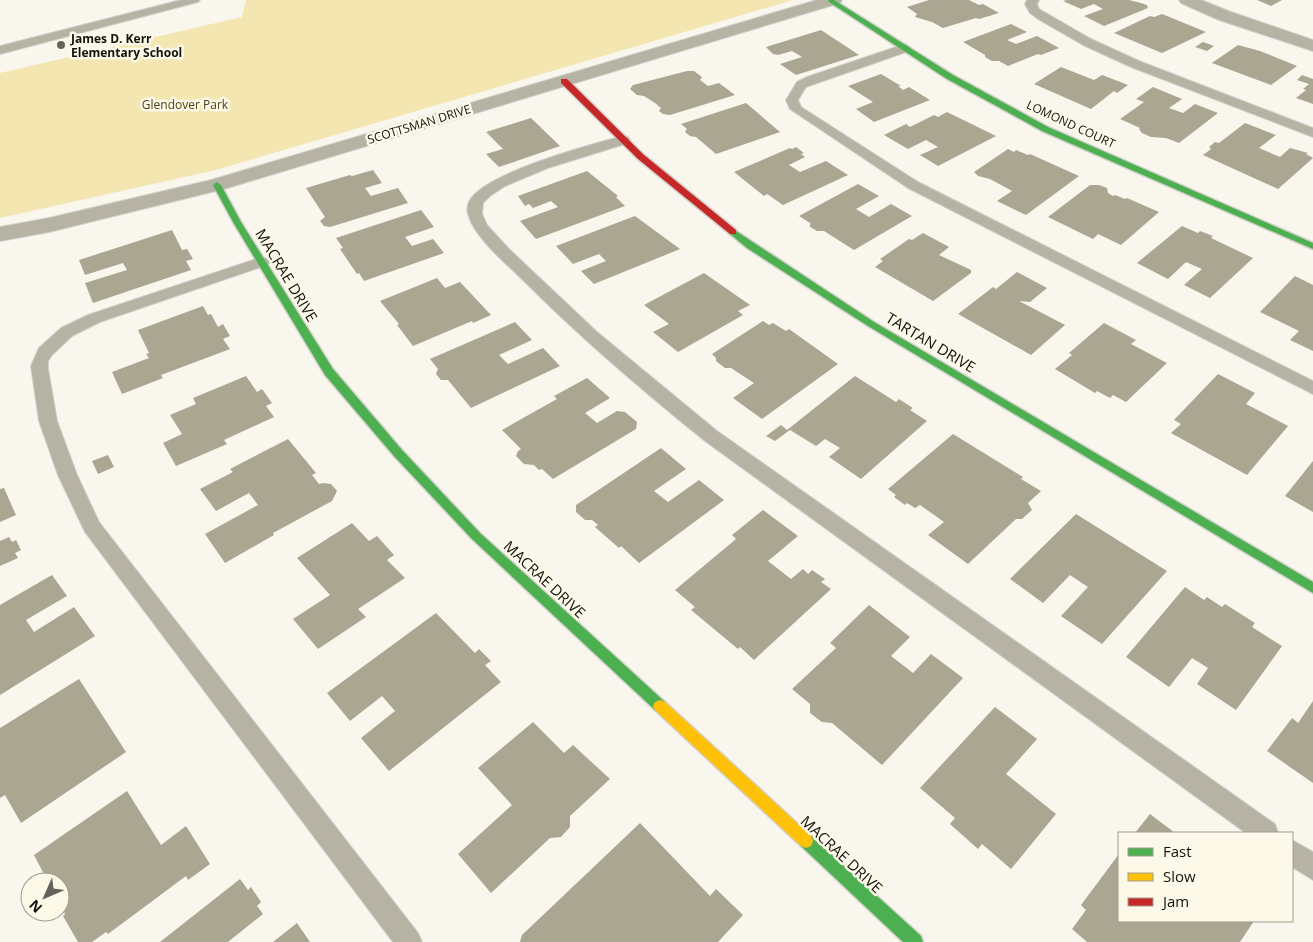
<svg xmlns="http://www.w3.org/2000/svg" width="1313" height="942" viewBox="0 0 1313 942" font-family="'Open Sans',sans-serif">
  <rect width="100%" height="100%" fill="#f8f6ed"/>
  <path fill="#f4e6b0" d="M246,0H793L216,170L0,218V73L242,17Z"/>
  <path fill="#aaa692" d="M929,0H969L979,5L983,4L999,13L979,19L976,18L943,28L932,22L915,17L917,14L907,7Z
    M1067,0H1129L1141,3L1147,5L1148,8L1104,26L1084,16L1103,9L1094,4L1081,9L1063,1Z
    M1257,0H1282L1271,6Z
    M1162,14L1206,32L1162,53L1114,33L1150,16L1154,17Z
    M1011,24L1027,32L1007,40L1016,44L1037,36L1059,48L1041,55L1038,54L1008,66L999,61H992L985,57V55L980,52L963,42Z
    M821,30L859,55L796,75L780,64L802,57L792,51L778,55L773,54L766,47Z
    M1203,42L1214,46L1207,51L1195,47Z
    M1238,45L1260,51L1297,66L1271,85L1212,63Z
    M1061,67L1094,80L1102,75L1128,85L1117,93L1114,91L1091,109L1034,84Z
    M687,71H694L702,77L700,80L708,86L719,83L735,95L670,115L663,114L659,111L661,108L655,103L644,96L637,95L630,89L633,85Z
    M881,74L901,86H898L903,90L909,87L930,100L874,122L856,109L873,102L848,86Z
    M1302,75L1313,79V104L1296,98L1306,90L1303,89L1309,84L1297,80Z
    M1153,87L1182,99L1169,108L1183,113L1195,104L1218,113L1179,143L1166,138L1151,137L1142,133L1139,129L1140,128L1120,119L1144,102L1136,99Z
    M746,103L780,132L716,154L696,137L690,136L685,132L687,129L681,124Z
    M947,112L996,136L938,166L920,155L938,147L926,140L908,149L884,135L906,124L910,127L934,115L938,117Z
    M531,118L560,146L499,167L486,154L503,149L486,132Z
    M1245,123L1276,135L1259,148L1280,157L1290,148L1308,153L1306,154L1313,158L1278,189L1203,155L1211,149L1209,147L1215,142L1219,143Z
    M796,147L804,153L801,154L805,157L789,165L800,172L826,161L848,175L783,205L767,194L764,196L734,172L790,148L792,149Z
    M1008,149L1014,152L1016,150L1028,155L1030,154L1079,176L1026,215L997,201L1012,191L990,179L978,176L974,172Z
    M373,170L382,183L365,188L371,196L398,188L408,203L330,227L324,226L320,221L325,217L306,188L350,175L352,176Z
    M587,171L618,196L616,197L625,206L536,239L520,221L558,207L551,201L533,208L529,204L525,206L518,196Z
    M858,184L879,196L856,209L869,217L891,204L912,216L854,250L824,231H817L810,227V223L799,216Z
    M1090,185H1099L1107,188L1108,193L1113,196L1115,195L1125,199L1127,198L1159,212L1121,245L1098,234L1093,239L1048,217Z
    M421,210L434,227L405,237L412,246L433,239L444,253L364,281L359,273L357,274L340,249L343,248L336,238Z
    M635,216L680,249L594,284L581,271L606,261L599,254L573,264L556,246Z
    M1182,226L1198,233L1200,231L1213,236L1211,238L1253,258L1210,298L1184,285L1202,269L1186,262L1168,279L1137,263Z
    M172,230L182,250L187,249L193,259L186,261L191,270L93,303L85,283L127,270L123,263L85,275L79,260Z
    M923,233L949,247L939,255L971,270V273L933,301L875,267L883,261L880,259L909,239L912,240Z
    M1017,272L1047,288L1030,302L1019,301L1065,325L1031,355L958,314L993,287L996,289Z
    M704,273L750,305L738,311L743,315L678,352L653,332L669,324L644,305Z
    M1295,276L1313,285V351L1290,340L1299,331L1260,312Z
    M437,278L445,288L460,282L491,315L473,323L472,321L413,346L397,325L399,324L380,301Z
    M203,306L208,315L211,314L218,327L223,324L230,336L223,339L230,349L161,375L163,378L122,394L112,372L149,358L146,354L149,353L138,330Z
    M763,321L769,325L773,323L786,331L789,329L838,364L762,419L733,398L754,383L731,368H725L716,361V358L712,354Z
    M515,322L532,340L499,355L508,364L543,348L560,366L471,408L448,380H441L436,374L438,369L430,359Z
    M1104,323L1136,340L1131,344L1167,363L1126,402L1113,395L1110,398L1097,391L1095,393L1055,369L1072,355L1069,353Z
    M1218,374L1255,393L1246,404L1288,426L1247,475L1171,433L1181,424L1174,420Z
    M246,376L257,392L262,389L272,403L266,406L274,417L224,440L227,444L176,466L163,443L182,434L170,415L196,404L193,398Z
    M855,376L896,402L899,399L913,408L910,410L927,421L861,479L829,457L840,448L825,439L816,446L790,430L775,441L766,436L781,425L787,430Z
    M587,378L610,398L585,413L597,423L617,411L625,412L637,422L636,429L553,479L542,469L539,470L534,465L524,464L516,456L518,451L521,449L502,430L557,399L554,396Z
    M953,434L1023,477L1021,479L1041,491L1028,503L1032,510L1022,519H1016L968,564L928,535L944,522L920,505L915,508L907,503L905,505L894,497L896,495L888,489Z
    M288,439L316,473L312,475L319,484L323,483L331,484L337,491L332,501L273,533L274,535L225,563L205,534L258,505L249,493L216,511L200,489L233,472L230,469Z
    M661,448L686,469L654,491L668,502L699,480L724,500L639,563L621,546L619,548L595,527L598,525L592,520H585L576,512V505Z
    M108,455L114,467L98,474L92,461Z
    M1313,461V512L1285,496Z
    M4,488L16,515L0,522V489Z
    M763,510L798,536L768,561L791,579L803,569L808,574L812,570L825,579L821,582L831,589L754,660L740,647L738,649L691,610L695,607L675,590L736,539L732,535Z
    M1076,514L1167,571L1102,644L1061,616L1088,587L1070,575L1043,603L1010,579Z
    M352,523L369,541L377,536L394,555L387,560L405,578L358,609L366,617L318,649L293,619L330,595L297,558Z
    M9,537L12,542L16,540L21,550L15,553L18,558L0,566V541Z
    M52,575L67,596L26,620L34,632L74,607L95,636L0,695V605Z
    M1185,587L1204,600L1207,597L1222,607L1225,604L1255,623L1252,627L1282,646L1236,710L1197,684L1208,668L1192,658L1169,687L1126,657Z
    M869,605L910,637L891,656L913,673L931,654L963,678L882,765L832,723L822,722L810,713V704L792,689L836,648L830,643Z
    M436,613L475,653L479,649L491,661L485,665L501,682L389,771L361,738L395,711L382,696L350,721L327,693Z
    M79,679L126,752L21,823L5,795L0,798V728Z
    M1313,701V783L1267,751L1292,718L1298,723Z
    M995,707L1037,739L1006,774L1056,814L1011,869L982,844L978,849L950,824L955,818L920,788Z
    M533,722L564,753L573,745L610,779L570,816V827L561,837L550,838L491,893L458,854L512,805L478,768Z
    M127,791L161,845L186,826L210,864L188,880L186,876L108,934L106,932L92,942H78L63,916L65,914L60,904V882H48L34,855Z
    M1150,814L1175,833H1135Z
    M640,823L710,896L716,889L743,915L718,942H520L522,935Z
    M1119,854V921H1254L1240,942H1087L1072,929L1086,910L1081,905Z
    M240,879L248,890L251,887L261,902L257,906L263,914L228,942H160Z
    M297,923L310,942H273Z"/>
  <g fill="none" stroke-linecap="round" stroke-linejoin="round">
    <defs>
      <path id="lane" d="M181,0H200L198,2L0,54V46Z
        M1027,0H1039L1037,4L1039,9L1091,39L1139,61L1313,128V137L1131,67L1083,45L1038,19L1030,13L1025,4Z
        M905,44L911,48L909,51L806,87L798,100L801,107L918,182L1313,381V394L908,188L790,109L786,100L797,82L807,77Z
        M623,136L628,137L630,140L628,143L548,168L505,186L490,196L483,203L482,214L487,225L509,249L597,332L717,431L1275,824L1278,833H1246L705,441C643,391 582,339 526,283C507,264 485,247 472,224C469,217 465,210 469,202C481,174 592,144 623,136Z
        M262,257L267,259L270,262L267,265L100,322L72,336L52,355L48,361V369L57,421L77,475L99,522L418,933L422,942H393L85,532L58,475L39,421L31,366L39,348L61,328L88,315Z
        M1292,840L1313,852V880L1292,867Z"/>
      <path id="street" d="M817,0H842L840,3L224,189L49,232L0,241V227L49,218L211,180Z
        M1179,0H1201L1231,12L1313,40V51L1219,20L1181,3Z"/>
      <path id="fast" d="M828,0H834L953,75L1048,127L1313,243V249L1042,131L947,79L829,2Z
        M217,182L221,185L241,222L333,369L402,450L480,533L665,702L667,706L665,710L660,712L655,710L472,539L394,456L325,375L233,222L213,185Z
        M733,229L874,322L1313,582V593L868,326L747,248L730,234L729,232Z
        M806,834L811,836L921,936L923,942H903L801,846L799,841L801,836Z"/>
      <path id="slow" d="M660,700L665,702L811,836L813,841L811,846L806,848L801,846L655,710L653,706L655,702Z"/>
      <path id="jam" d="M561,79H567L644,155L736,230V234H730L638,159L561,83Z"/>
    </defs>
    <use href="#lane" stroke="#d3d1ca" stroke-width="2"/>
    <use href="#street" stroke="#d3d1ca" stroke-width="2"/>
    <use href="#fast" stroke="#d3d1ca" stroke-width="3"/>
    <use href="#slow" stroke="#d3d1ca" stroke-width="3"/>
    <use href="#jam" stroke="#d3d1ca" stroke-width="3"/>
    <use href="#lane" fill="#b6b3a5" fill-rule="evenodd"/>
    <use href="#street" fill="#b6b3a5" fill-rule="evenodd"/>
    <use href="#fast" fill="#4caf50" fill-rule="evenodd"/>
    <use href="#slow" fill="#ffc107" fill-rule="evenodd"/>
    <use href="#jam" fill="#c62828" fill-rule="evenodd"/>
  </g>
  <circle fill="#63625b" stroke="#fdf9e8" stroke-width="2" cx="61" cy="45" r="5"/>
  <g text-anchor="middle" dominant-baseline="central" stroke-width="5" stroke-linejoin="round" paint-order="stroke">
    <g font-size="12" font-weight="bold" fill="#13120c" stroke="#fdf9e8" text-anchor="start">
      <text x="71" y="38">James D. Kerr<tspan x="71" dy="14">Elementary School</tspan></text>
    </g>
    <g font-size="12" fill="#4c4114" stroke="#fdf9e8">
      <text x="185" y="104">Glendover Park</text>
    </g>
    <g font-size="12" fill="#13120c" stroke="#fdf9e8">
      <text transform="translate(419 124) rotate(-17)">SCOTTSMAN DRIVE</text>
      <text transform="translate(1071 124) rotate(25)">LOMOND COURT</text>
    </g>
    <g font-size="15" fill="#13120c" stroke="#fdf9e8">
      <text transform="translate(287 275) rotate(59)">MACRAE DRIVE</text>
      <text transform="translate(931 342) rotate(31)">TARTAN DRIVE</text>
      <text transform="translate(545 579) rotate(43)">MACRAE DRIVE</text>
      <text transform="translate(842 854) rotate(43)">MACRAE DRIVE</text>
    </g>
  </g>
  <rect x="1118" y="832" width="175" height="90" fill="#fdf9e8" stroke="#9f9d90"/>
  <rect x="1128" y="848" width="25" height="8" fill="#4caf50" stroke="#9f9d90"/>
  <text x="1163" y="857" font-size="15" fill="#13120c">Fast</text>
  <rect x="1128" y="873" width="25" height="8" fill="#ffc107" stroke="#9f9d90"/>
  <text x="1163" y="882" font-size="15" fill="#13120c">Slow</text>
  <rect x="1128" y="898" width="25" height="8" fill="#c62828" stroke="#9f9d90"/>
  <text x="1163" y="907" font-size="15" fill="#13120c">Jam</text>
  <g transform="translate(45 897) rotate(225)"><circle r="24" fill="#fdf9e8" stroke="#9f9d90"/>
  <path d="M0-4L9 19L0 12L-9 19Z" fill="#63625b"/>
  <text y="-8" font-size="14" font-weight="bold" text-anchor="middle" fill="#13120c">N</text>
  </g>
</svg>
